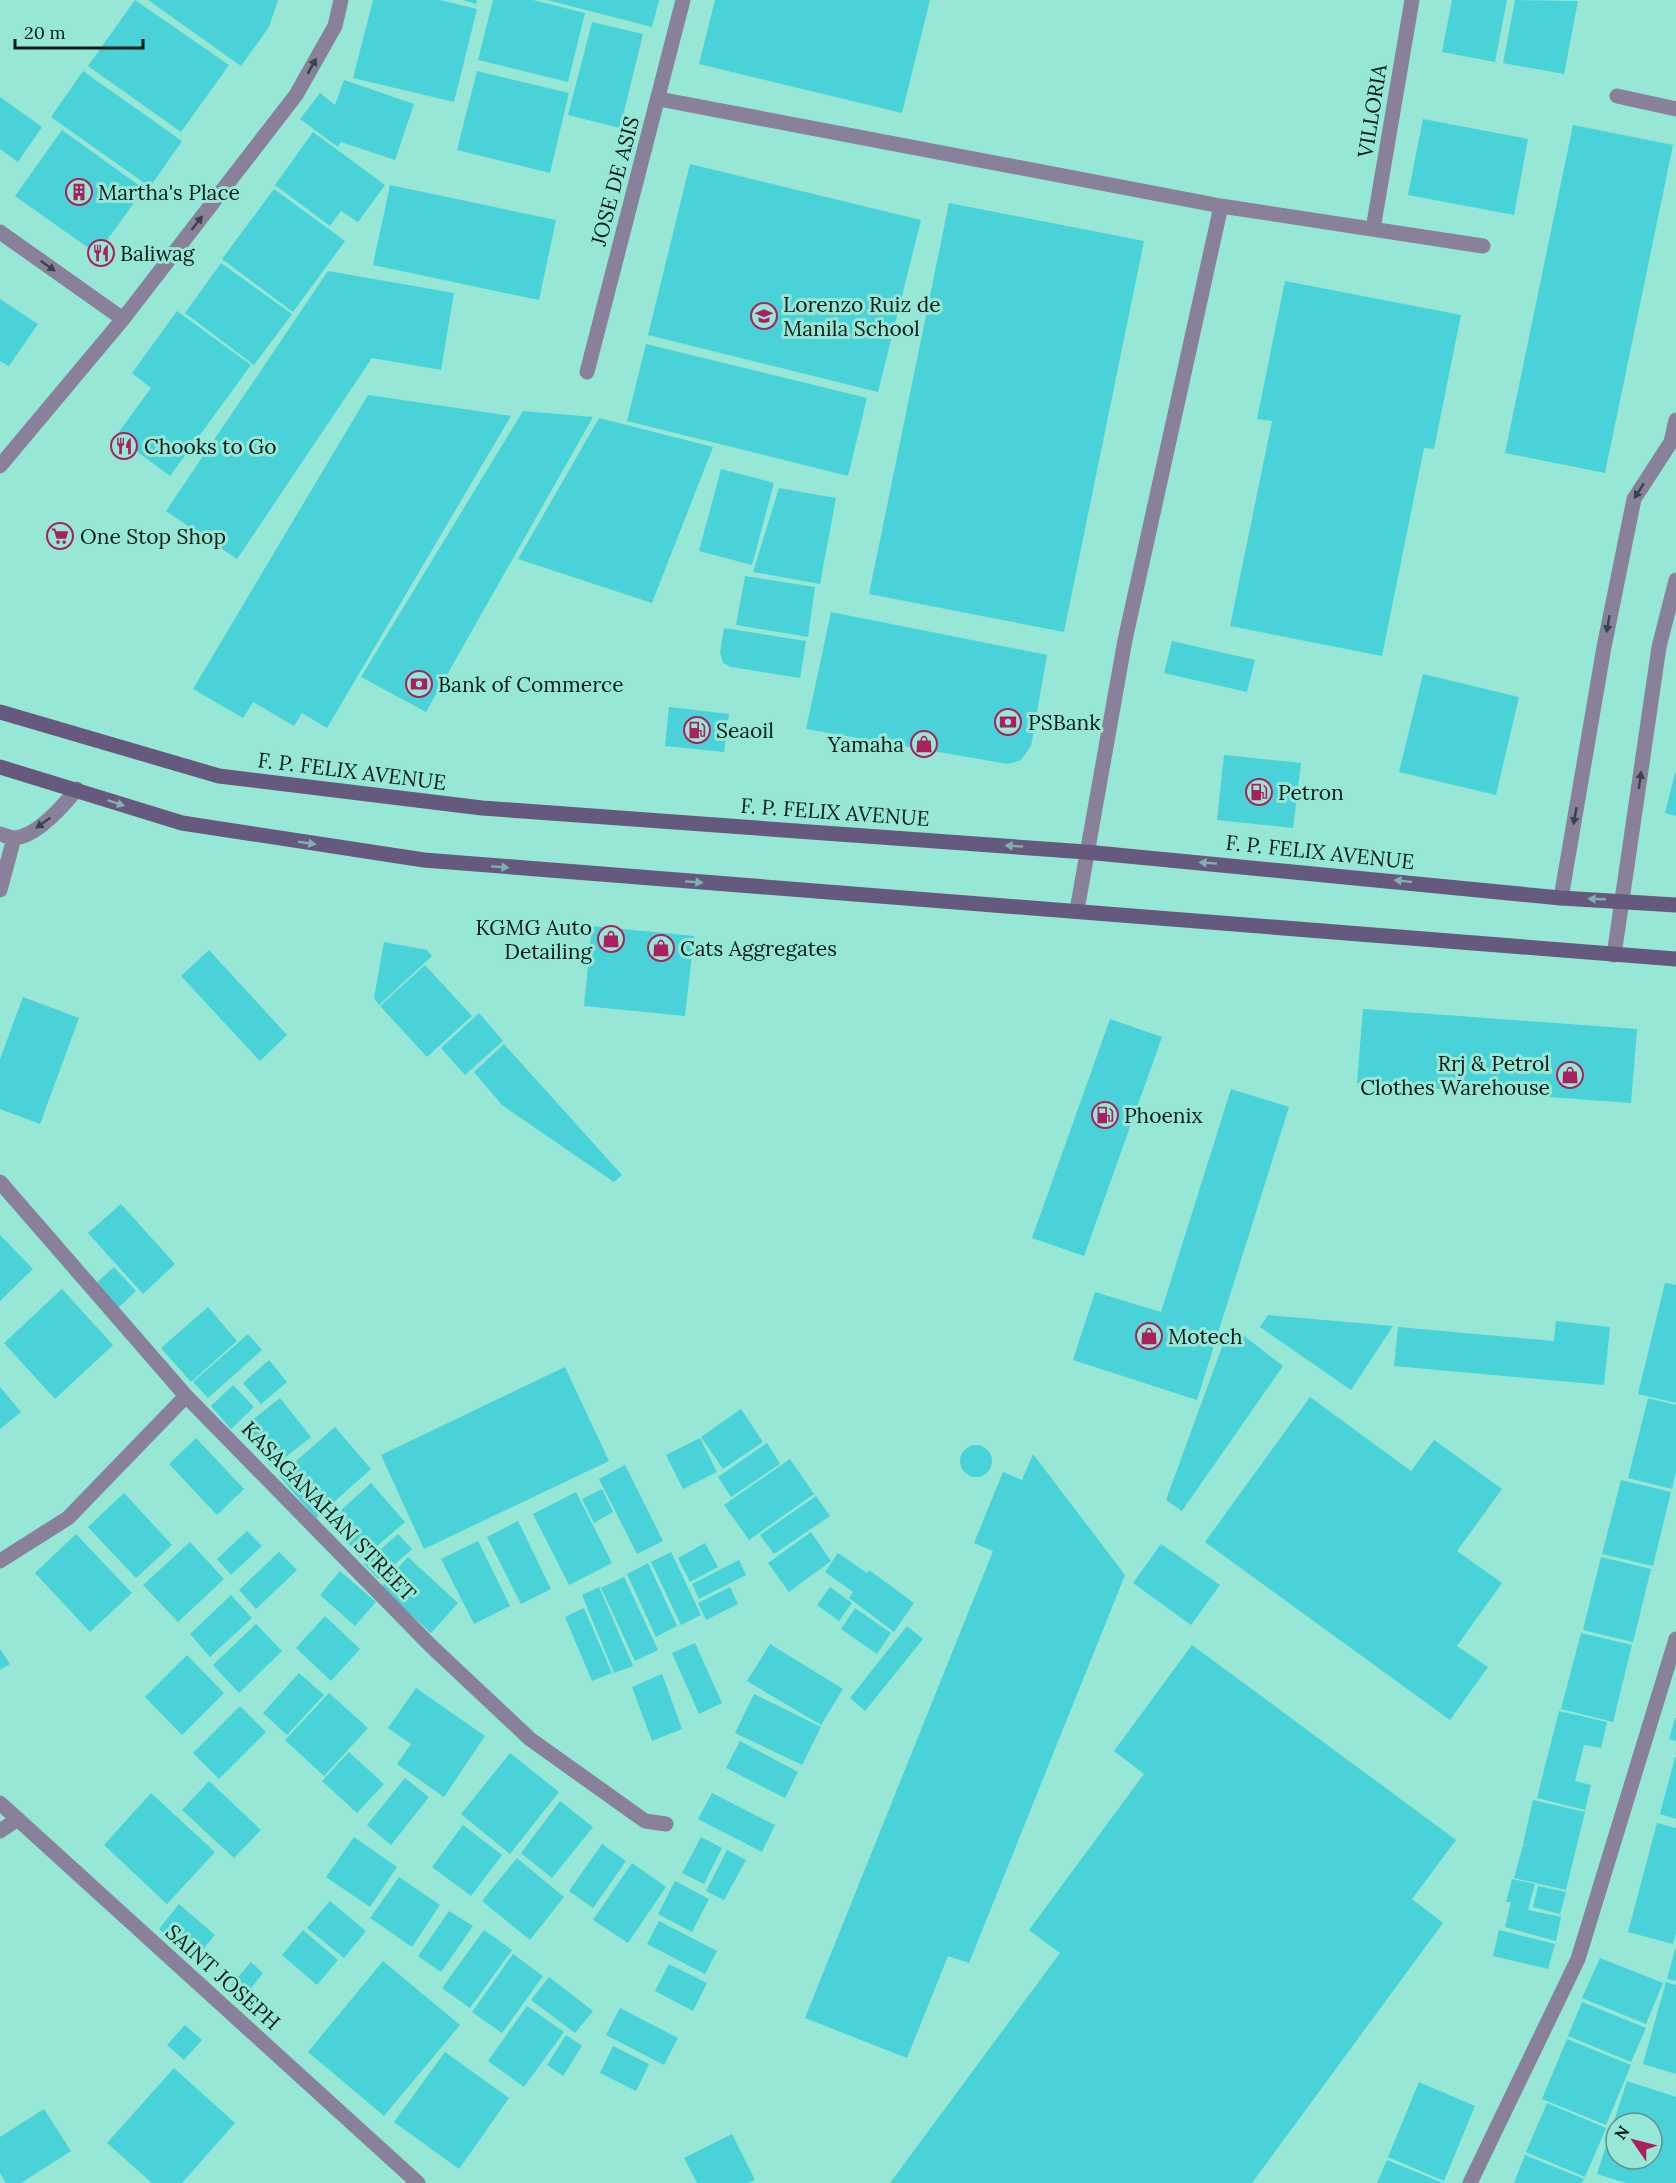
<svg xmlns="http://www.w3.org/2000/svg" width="1676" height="2183" viewBox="0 0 1676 2183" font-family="Lora,serif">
  <rect width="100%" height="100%" fill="#96e7d6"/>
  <path fill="#49d2d8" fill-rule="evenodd" d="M135,0L229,65L181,132L88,66Z
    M148,0H278L269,27L241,66Z
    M373,0H440L477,9L454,102L353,78Z
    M463,0H477L476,4Z
    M493,0H533L585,13L568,82L478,60Z
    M547,0H659L652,27Z
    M715,0H930L902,113L699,64Z
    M1452,0H1507L1495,62L1442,52Z
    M1515,0L1578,1L1564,74L1503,63Z
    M592,22L643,34L620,128L568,115Z
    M83,71L182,141L150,187L51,117Z
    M477,71L569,93L550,173L457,150Z
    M344,80L414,104L395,160L341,142L338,147L300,119L320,93L335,105Z
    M0,97L42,127L18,162L0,149Z
    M1423,119L1528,139L1514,215L1408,195Z
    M1573,125L1673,145L1605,473L1505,453Z
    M62,130L144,189L97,254L15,196Z
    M313,132L385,185L358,222L341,211L330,226L275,185Z
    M690,164L921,220L878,392L648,335Z
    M390,185L556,220L539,300L373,265Z
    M274,189L345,241L293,312L222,259Z
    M949,203L1144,241L1064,632L869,594Z
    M221,263L292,314L254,365L185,313Z
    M328,271L454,293L441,370L372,358L237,559L166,511Z
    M1285,281L1461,315L1434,449L1424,448L1382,656L1230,626L1272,421L1257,419Z
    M0,299L38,324L9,366L0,361Z
    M177,311L251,365L170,476L116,436L151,388L132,373Z
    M646,344L867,398L848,476L627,421Z
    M368,395L511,416L327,728L302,713L294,726L253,702L243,718L193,689Z
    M523,411L593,417L426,712L361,677Z
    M599,418L713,447L652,603L518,559Z
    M721,469L774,483L752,565L699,551Z
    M779,488L836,498L820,584L753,572Z
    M745,576L815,587L808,637L736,625Z
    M831,612L1047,655L1031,746L1021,760L1008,764L806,729Z
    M724,628L806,641L800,678L731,667L723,663L720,653Z
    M1172,641L1255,660L1247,692L1164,673Z
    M1423,674L1519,697L1496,795L1399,772Z
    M669,707L729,714L724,752L665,746Z
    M1224,755L1301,763L1293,828L1217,820Z
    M1675,773H1676V816L1665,813Z
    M592,926L694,936L685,1016L584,1006Z
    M384,942L427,950L432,956L379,1005L374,998Z
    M209,950L287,1035L260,1061L181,976Z
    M425,965L472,1016L427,1057L380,1006Z
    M23,997L79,1018L40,1124L0,1109V1059Z
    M1363,1009L1637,1029L1631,1103L1357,1083Z
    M479,1013L503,1041L465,1075L441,1048Z
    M1110,1019L1162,1037L1084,1256L1032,1238Z
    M504,1044L622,1175L614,1182L502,1105L474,1072Z
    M1231,1089L1289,1107L1197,1400L1073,1360L1095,1292L1161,1312Z
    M121,1204L175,1264L143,1294L88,1233Z
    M0,1235L33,1269L0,1301Z
    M114,1267L136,1291L117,1309L94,1285Z
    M1665,1283L1676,1285V1403L1638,1394Z
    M62,1289L113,1345L55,1399L4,1343Z
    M208,1307L237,1341L191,1382L161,1348Z
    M1268,1315L1393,1326L1351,1390L1260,1327Z
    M1556,1321L1610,1327L1604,1385L1394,1366L1398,1327L1554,1341Z
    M1230,1325L1283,1366L1182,1511L1166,1500Z
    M248,1334L262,1350L208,1398L193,1382Z
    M269,1360L287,1382L261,1404L243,1383Z
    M565,1367L609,1461L424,1549L381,1455Z
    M233,1385L254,1407L231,1429L211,1406Z
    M0,1387L21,1412L0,1429Z
    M1310,1397L1411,1471L1434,1440L1502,1489L1457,1551L1502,1583L1457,1646L1488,1667L1450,1720L1205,1542Z
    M280,1398L311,1437L272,1468L241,1429Z
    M1648,1398L1676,1405V1471L1672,1489L1628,1478Z
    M741,1409L763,1442L723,1469L701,1437Z
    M335,1427L371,1469L316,1518L279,1476Z
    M196,1438L244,1489L217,1515L169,1464Z
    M700,1438L717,1472L683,1489L666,1455Z
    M767,1443L780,1464L731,1497L718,1477Z
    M960 1461a16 16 0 1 1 32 0a16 16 0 1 1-32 0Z
    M1033,1454L1125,1575L969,1963L948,1956L907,2058L805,2018L993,1551L974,1543L1003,1472L1022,1480Z
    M790,1459L814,1494L749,1540L724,1505Z
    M625,1465L663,1541L637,1554L599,1479Z
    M1621,1480L1671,1492L1653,1566L1602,1554Z
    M371,1483L405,1522L362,1559L329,1521Z
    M602,1489L613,1512L594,1523L582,1499Z
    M576,1492L612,1563L569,1585L533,1514Z
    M124,1493L172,1545L136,1578L88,1527Z
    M816,1496L830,1516L774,1554L760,1535Z
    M518,1521L551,1589L521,1604L487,1537Z
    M247,1531L262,1546L231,1575L217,1559Z
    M811,1532L831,1561L789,1592L768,1563Z
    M76,1534L132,1593L90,1632L35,1573Z
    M398,1534L412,1549L378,1579L364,1564Z
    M478,1541L510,1606L474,1624L441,1559Z
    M190,1542L224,1579L178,1622L143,1585Z
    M705,1543L718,1567L690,1582L678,1558Z
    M1161,1544L1220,1585L1191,1625L1133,1583Z
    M279,1552L297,1570L256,1609L239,1590Z
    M671,1552L701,1615L681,1625L651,1562Z
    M838,1553L867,1573L869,1570L914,1603L894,1632L849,1598L853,1592L825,1572Z
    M408,1557L458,1603L431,1633L381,1587Z
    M1601,1557L1651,1569L1633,1642L1583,1630Z
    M739,1560L746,1575L699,1599L692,1584Z
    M648,1563L677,1626L656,1637L627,1574Z
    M340,1571L376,1602L355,1626L320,1595Z
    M624,1577L658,1650L635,1661L601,1588Z
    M599,1587L633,1666L614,1673L582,1595Z
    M730,1587L738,1604L706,1620L698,1603Z
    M830,1587L852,1603L839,1621L817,1605Z
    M231,1595L252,1618L210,1657L190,1634Z
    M584,1608L612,1673L592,1681L565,1617Z
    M855,1608L891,1633L877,1654L841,1629Z
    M325,1616L360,1649L331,1681L296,1648Z
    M256,1624L282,1651L239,1693L213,1665Z
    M907,1626L923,1639L865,1711L850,1698Z
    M1581,1633L1632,1645L1613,1722L1561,1709Z
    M695,1643L722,1703L699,1714L672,1653Z
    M770,1644L843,1689L821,1725L747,1681Z
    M1192,1645L1456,1840L1412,1899L1443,1923L1252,2183H890L1060,1953L1029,1930L1144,1774L1114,1751Z
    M0,1649L10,1664L0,1670Z
    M187,1655L224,1693L182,1735L145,1697Z
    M299,1673L324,1695L287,1735L263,1713Z
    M662,1674L682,1729L652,1741L632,1687Z
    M416,1688L485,1736L444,1797L397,1764L411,1744L388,1728Z
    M329,1693L368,1728L324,1776L285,1740Z
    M754,1694L821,1727L802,1765L735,1733Z
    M240,1706L266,1732L219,1779L193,1753Z
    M1559,1711L1607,1722L1601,1748L1584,1745L1575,1781L1591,1785L1585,1810L1537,1798Z
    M1675,1718H1676V1741L1669,1739Z
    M740,1741L798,1772L785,1798L726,1768Z
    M349,1752L384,1784L357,1813L322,1781Z
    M510,1753L559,1792L510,1854L461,1814Z
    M1675,1757L1676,1758V1819L1660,1814Z
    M405,1778L429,1797L391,1845L367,1825Z
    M209,1781L261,1830L234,1858L182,1810Z
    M151,1793L215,1852L167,1904L104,1845Z
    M712,1793L775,1825L762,1852L698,1819Z
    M1533,1800L1585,1812L1566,1890L1514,1878L1523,1845L1529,1846L1523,1844Z
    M560,1801L593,1827L552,1878L521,1853Z
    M1657,1823L1676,1828V1933L1673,1944L1628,1932Z
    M463,1825L502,1855L471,1896L432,1867Z
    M354,1837L397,1867L370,1907L326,1877Z
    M701,1837L722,1848L704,1884L682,1873Z
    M602,1844L626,1861L593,1908L569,1891Z
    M727,1850L746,1860L724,1900L706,1891Z
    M517,1858L564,1897L530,1940L482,1901Z
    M632,1863L666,1887L628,1943L593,1920Z
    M399,1877L440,1905L412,1947L370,1918Z
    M1512,1879L1535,1884L1528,1910L1561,1917L1556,1941L1505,1927L1511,1902H1506Z
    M675,1881L709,1899L692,1932L658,1914Z
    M1538,1886L1566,1892L1560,1914L1533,1907Z
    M330,1901L366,1931L344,1958L307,1928Z
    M179,1904L215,1935L195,1959L159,1929Z
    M449,1911L473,1926L441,1972L418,1956Z
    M659,1921L717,1951L705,1974L647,1944Z
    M303,1930L338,1960L317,1985L282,1955Z
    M484,1930L512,1950L470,2008L442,1988Z
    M1499,1930L1555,1944L1548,1969L1493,1956Z
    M1675,1949H1676V1981L1667,1979Z
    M513,1954L543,1976L502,2033L472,2012Z
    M1600,1958L1663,1983L1646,2024L1582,1998Z
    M383,1961L460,2025L384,2116L308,2052Z
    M251,1962L263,1973L245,1996L231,1985Z
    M669,1964L707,1983L693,2011L655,1991Z
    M549,1977L593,2011L575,2033L531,2000Z
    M1666,1982L1676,1985V2074L1643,2064Z
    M1582,2002L1646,2028L1631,2062L1568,2036Z
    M527,2006L564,2032L524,2087L488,2061Z
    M620,2008L678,2038L664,2065L606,2035Z
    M185,2025L202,2040L184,2060L167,2045Z
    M566,2035L582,2046L563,2076L547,2065Z
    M1567,2039L1631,2065L1606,2125L1542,2099Z
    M613,2046L649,2064L636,2091L600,2073Z
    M445,2052L509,2098L459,2169L394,2122Z
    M174,2068L235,2123L182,2183H152L107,2143Z
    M1627,2081L1676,2097V2183H1626L1597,2174ZM1616,2123H1652V2159H1616Z
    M1419,2082L1475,2106L1444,2181L1388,2157Z
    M1547,2103L1606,2128L1585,2177L1526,2152Z
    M44,2109L71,2151L21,2183H6L0,2173V2137Z
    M732,2134L755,2180L748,2183H697L684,2158Z
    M1525,2155L1584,2179L1582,2183H1514Z
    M1387,2160L1443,2183H1377Z"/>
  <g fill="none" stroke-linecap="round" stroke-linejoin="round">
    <path stroke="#89819a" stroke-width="15" d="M1617,96L1676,109
      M659,99L1221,206L1483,246
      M1373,229L1412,0
      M587,372L683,0
      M0,834C4,835 10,838 14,838C36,837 64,805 77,789
      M0,890L14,838
      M1561,898L1604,647L1634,499L1671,442L1676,420
      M1077,910L1125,640L1221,206
      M1614,955L1659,647L1676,580
      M0,1182L186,1396L431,1646L530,1739L645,1821L666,1824
      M0,1561L68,1518L186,1396
      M0,1803L418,2183
      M0,1831L18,1819
      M1470,2183L1578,1959L1676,1639"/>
    <path stroke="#89819a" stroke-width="15" d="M0,232L123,319
      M0,466L123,319L296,95L335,26L341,0"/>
    <path stroke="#655a7d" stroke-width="15" d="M0,712L219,776L482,808L1086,852L1561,898L1676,905
      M0,767L182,823L424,860L1676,959"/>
  </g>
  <defs><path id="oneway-solid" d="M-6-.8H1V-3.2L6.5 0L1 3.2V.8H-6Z" transform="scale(1.5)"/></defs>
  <g fill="#38444b">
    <use href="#oneway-solid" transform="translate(312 66) rotate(-61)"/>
    <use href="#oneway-solid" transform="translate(197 223) rotate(-52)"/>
    <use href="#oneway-solid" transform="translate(48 266) rotate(35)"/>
    <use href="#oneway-solid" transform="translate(1639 491) rotate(123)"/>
    <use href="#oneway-solid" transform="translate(1608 624) rotate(100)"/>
    <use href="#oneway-solid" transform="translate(1640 780) rotate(-82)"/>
    <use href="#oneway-solid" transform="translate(1575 816) rotate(100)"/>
    <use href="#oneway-solid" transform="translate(43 823) rotate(144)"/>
  </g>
  <g fill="#82afb2">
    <use href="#oneway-solid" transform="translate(116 803) rotate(18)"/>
    <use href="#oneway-solid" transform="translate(307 843) rotate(9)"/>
    <use href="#oneway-solid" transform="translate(1014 846) rotate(-176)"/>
    <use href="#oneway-solid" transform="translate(1208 863) rotate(-176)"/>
    <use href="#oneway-solid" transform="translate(500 867) rotate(4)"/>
    <use href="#oneway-solid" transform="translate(1403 881) rotate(-174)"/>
    <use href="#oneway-solid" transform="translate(694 882) rotate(4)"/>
    <use href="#oneway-solid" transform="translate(1597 899) rotate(-178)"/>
  </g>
  <defs>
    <symbol id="building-ring" viewBox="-11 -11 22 22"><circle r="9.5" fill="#96e7d6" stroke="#ab1f5f" stroke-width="1.5"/><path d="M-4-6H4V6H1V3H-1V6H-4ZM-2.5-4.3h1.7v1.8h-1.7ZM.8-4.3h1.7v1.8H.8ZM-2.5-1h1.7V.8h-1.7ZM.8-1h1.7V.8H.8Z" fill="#ab1f5f"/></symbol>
    <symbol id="restaurant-ring" viewBox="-11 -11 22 22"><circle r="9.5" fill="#96e7d6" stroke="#ab1f5f" stroke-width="1.5"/><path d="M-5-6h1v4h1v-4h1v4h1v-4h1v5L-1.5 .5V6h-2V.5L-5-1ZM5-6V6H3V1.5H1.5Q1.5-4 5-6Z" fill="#ab1f5f"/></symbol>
    <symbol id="school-ring" viewBox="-11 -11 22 22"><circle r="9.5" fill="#96e7d6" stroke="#ab1f5f" stroke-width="1.5"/><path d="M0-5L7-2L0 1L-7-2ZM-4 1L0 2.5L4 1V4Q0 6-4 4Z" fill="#ab1f5f"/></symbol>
    <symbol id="supermarket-ring" viewBox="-11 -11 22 22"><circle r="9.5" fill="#96e7d6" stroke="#ab1f5f" stroke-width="1.5"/><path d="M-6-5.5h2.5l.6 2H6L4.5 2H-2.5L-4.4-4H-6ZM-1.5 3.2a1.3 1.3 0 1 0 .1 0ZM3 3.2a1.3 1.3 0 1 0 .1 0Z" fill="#ab1f5f"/></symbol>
    <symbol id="bank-ring" viewBox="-11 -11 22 22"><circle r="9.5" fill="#96e7d6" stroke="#ab1f5f" stroke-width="1.5"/><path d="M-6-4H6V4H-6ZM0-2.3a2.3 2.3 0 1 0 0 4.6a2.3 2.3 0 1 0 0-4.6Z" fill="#ab1f5f"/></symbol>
    <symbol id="fuel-ring" viewBox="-11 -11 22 22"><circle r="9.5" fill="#96e7d6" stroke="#ab1f5f" stroke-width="1.5"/><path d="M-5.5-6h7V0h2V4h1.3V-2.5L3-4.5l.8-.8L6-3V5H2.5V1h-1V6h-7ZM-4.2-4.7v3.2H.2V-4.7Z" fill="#ab1f5f"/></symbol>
    <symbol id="shop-ring" viewBox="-11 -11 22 22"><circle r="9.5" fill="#96e7d6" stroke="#ab1f5f" stroke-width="1.5"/><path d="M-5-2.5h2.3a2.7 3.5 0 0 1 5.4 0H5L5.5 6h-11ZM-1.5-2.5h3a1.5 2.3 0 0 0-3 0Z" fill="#ab1f5f"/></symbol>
  </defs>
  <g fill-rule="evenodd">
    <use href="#building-ring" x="64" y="177" width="30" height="30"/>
    <use href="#restaurant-ring" x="86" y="238" width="30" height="30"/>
    <use href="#school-ring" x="749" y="301" width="30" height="30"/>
    <use href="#restaurant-ring" x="109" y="431" width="30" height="30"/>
    <use href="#supermarket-ring" x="45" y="521" width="30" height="30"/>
    <use href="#bank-ring" x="404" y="669" width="30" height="30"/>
    <use href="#bank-ring" x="993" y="707" width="30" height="30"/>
    <use href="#fuel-ring" x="682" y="715" width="30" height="30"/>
    <use href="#shop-ring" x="909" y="729" width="30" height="30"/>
    <use href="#fuel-ring" x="1244" y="777" width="30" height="30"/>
    <use href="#shop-ring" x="596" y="924" width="30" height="30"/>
    <use href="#shop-ring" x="646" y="933" width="30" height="30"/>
    <use href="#shop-ring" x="1555" y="1060" width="30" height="30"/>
    <use href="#fuel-ring" x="1090" y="1100" width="30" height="30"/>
    <use href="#shop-ring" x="1134" y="1321" width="30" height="30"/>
  </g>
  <g text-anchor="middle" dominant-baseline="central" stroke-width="6" stroke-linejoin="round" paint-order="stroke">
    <g font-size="21" fill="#021b16" stroke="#96e7d6">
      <text transform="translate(1372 111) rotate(-81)">VILLORIA</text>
      <text transform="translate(615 181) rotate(-75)">JOSE DE ASIS</text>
      <text transform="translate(352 771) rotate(7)">F. P. FELIX AVENUE</text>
      <text transform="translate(835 812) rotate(4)">F. P. FELIX AVENUE</text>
      <text transform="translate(1320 852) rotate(6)">F. P. FELIX AVENUE</text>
      <text transform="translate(329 1511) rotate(46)">KASAGANAHAN STREET</text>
      <text transform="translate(223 1977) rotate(42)">SAINT JOSEPH</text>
    </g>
    <g font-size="21" fill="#021b16" stroke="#96e7d6" text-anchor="start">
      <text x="98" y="192">Martha's Place</text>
      <text x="120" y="253">Baliwag</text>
      <text x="783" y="304">Lorenzo Ruiz de<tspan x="783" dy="24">Manila School</tspan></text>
      <text x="144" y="446">Chooks to Go</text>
      <text x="80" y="536">One Stop Shop</text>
      <text x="438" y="684">Bank of Commerce</text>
      <text x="1028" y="722">PSBank</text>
      <text x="716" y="730">Seaoil</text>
      <text x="904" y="744" text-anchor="end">Yamaha</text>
      <text x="1278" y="792">Petron</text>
      <text x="592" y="927" text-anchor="end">KGMG Auto<tspan x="592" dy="24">Detailing</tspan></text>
      <text x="680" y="948">Cats Aggregates</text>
      <text x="1550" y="1063" text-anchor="end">Rrj &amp; Petrol<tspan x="1550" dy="24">Clothes Warehouse</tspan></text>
      <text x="1124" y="1115">Phoenix</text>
      <text x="1168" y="1336">Motech</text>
    </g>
  </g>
  <g transform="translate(1634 2141) rotate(305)"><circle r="28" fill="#96e7d6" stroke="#5b9589" stroke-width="1.5"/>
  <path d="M0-4.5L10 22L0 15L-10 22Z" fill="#ab1f5f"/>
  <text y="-9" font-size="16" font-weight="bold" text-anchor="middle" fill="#021b16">N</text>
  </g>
  <path d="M15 39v9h128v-9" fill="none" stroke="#021b16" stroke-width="3"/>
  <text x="24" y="39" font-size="18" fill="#021b16" stroke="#96e7d6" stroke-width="4.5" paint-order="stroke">20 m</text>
</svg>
